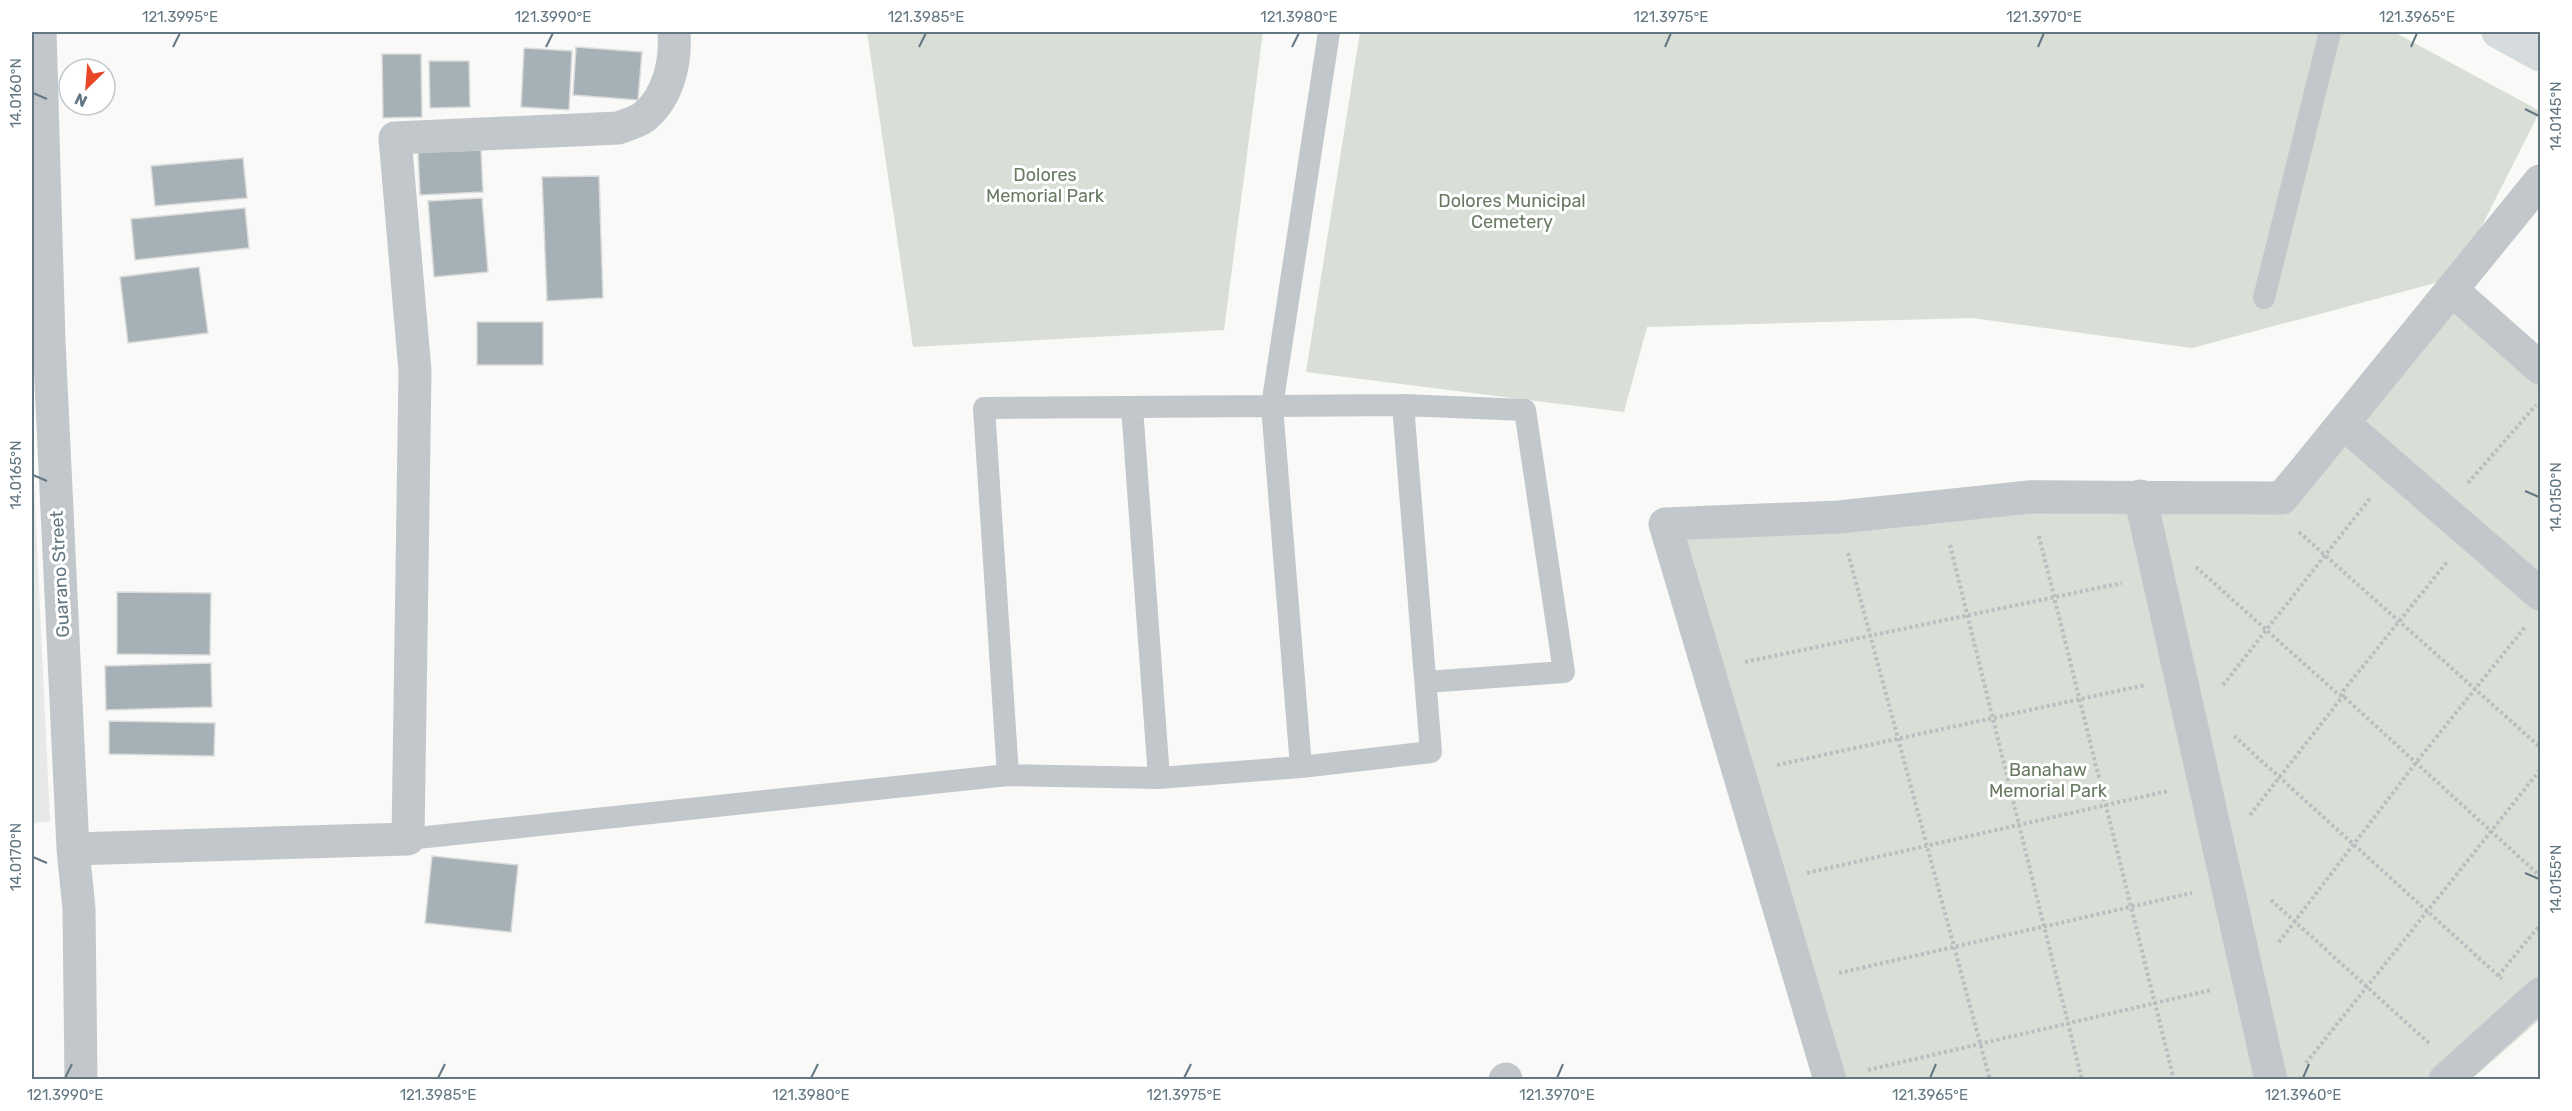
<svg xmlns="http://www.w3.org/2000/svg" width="2572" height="1111" viewBox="0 0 2572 1111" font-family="Rubik,sans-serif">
  <rect width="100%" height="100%" fill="#f9f9f7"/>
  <path fill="#e7e9e8" d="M32,440L50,821L32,823Z"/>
  <path fill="#d9ded6" d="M867,32H1263L1224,330L913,347Z
    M1360,32H2394L2540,111L2456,277L2540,353V1019L2472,1079H1813L1651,515L1831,503L2032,480L2272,483L2454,278L2192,348L1972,318L1647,327L1624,412L1306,372Z"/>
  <path fill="#a6b1b7" stroke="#dbdbd9" stroke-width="1.5" d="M576,47L642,52L638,100L573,95Z
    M524,48L572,51L569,110L521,107Z
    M382,54H421L422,117L383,118Z
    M429,61H469L470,107L430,108Z
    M481,150L483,192L420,195L418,152Z
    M243,158L247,198L155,206L151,166Z
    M599,176L603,298L547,301L542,177Z
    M482,198L488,272L434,277L428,201Z
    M245,208L249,248L135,260L131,219Z
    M199,267L208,333L128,343L120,277Z
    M477,322H543V365H477Z
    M117,592L211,593L210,655L117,654Z
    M211,663L212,707L106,710L105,666Z
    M109,721L215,723L214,756L109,754Z
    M432,856L518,865L511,932L425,923Z"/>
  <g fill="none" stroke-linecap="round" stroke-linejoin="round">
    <path stroke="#babec1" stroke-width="4" stroke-dasharray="3 3" stroke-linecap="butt" d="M2468,483L2536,405
      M2299,532L2540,747
      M2039,536L2174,1080
      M1950,545L2082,1080
      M1848,553L1990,1080
      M2196,567L2339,695L2343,696L2540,876
      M1745,662L2122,583
      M2223,685L2371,497
      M2234,736L2502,979
      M1777,765L2145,685
      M2250,815L2343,696V691L2447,562
      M1807,873L2168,791
      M2271,900L2430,1044
      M2279,942L2418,760L2525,627
      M1839,973L2192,893
      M2498,976L2540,925
      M2306,1063L2540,770
      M1868,1070L2211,990"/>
    <path stroke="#c2c7cb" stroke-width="22" d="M2264,298L2330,32
      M1132,407L1159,778
      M1301,767L1272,406L1329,32
      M1008,775L984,408L1403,405L1525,410L1564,672L1426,682
      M408,839L1008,775L1159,778L1301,767L1431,752L1403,405"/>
    <path stroke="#c2c7cb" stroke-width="33" d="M40,32L49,341L73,849L79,909L81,1080
      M2452,290L2540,368
      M2343,423L2540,594
      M2140,496L2271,1080
      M73,849L408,839L415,371L395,138L618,128C626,125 637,122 644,117C669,96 676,62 674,32
      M1505,1080L1506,1079
      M1830,1080L1665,524L1839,517L2030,497L2282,498L2540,181
      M2445,1080L2540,994"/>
    <path stroke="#d6dbde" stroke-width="33" d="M2498,32L2540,55"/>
  </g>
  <path fill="none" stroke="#637783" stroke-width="2" d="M173,47L180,33M546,47L553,33M919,47L926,33M1292,47L1299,33M1665,47L1671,33M2038,47L2044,33M2411,47L2417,33M33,93L47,99M2525,109L2539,116M33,475L47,481M2525,491L2539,497M33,857L47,863M2525,873L2539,879M65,1078L72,1064M438,1078L445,1064M811,1078L818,1064M1184,1078L1191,1064M1557,1078L1563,1064M1930,1078L1936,1064M2303,1078L2309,1064"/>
  <g text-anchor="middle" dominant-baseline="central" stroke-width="6" stroke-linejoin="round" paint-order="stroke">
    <g font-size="18" fill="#687a62" stroke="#fff">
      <text x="1045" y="175">Dolores<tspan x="1045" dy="21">Memorial Park</tspan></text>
      <text x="1512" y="201">Dolores Municipal<tspan x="1512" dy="21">Cemetery</tspan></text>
      <text x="2048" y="770">Banahaw<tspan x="2048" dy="21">Memorial Park</tspan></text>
    </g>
    <g font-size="18" fill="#637783" stroke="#fff">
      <text transform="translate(60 574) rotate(-93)">Guarano Street</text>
    </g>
  </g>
  <rect width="2572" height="1111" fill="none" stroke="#ffffff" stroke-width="66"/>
  <g transform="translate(87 87) rotate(205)"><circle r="28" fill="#ffffff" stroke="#c1c9cd" stroke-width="1.5"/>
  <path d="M0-4.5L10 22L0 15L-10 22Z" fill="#e94627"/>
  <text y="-9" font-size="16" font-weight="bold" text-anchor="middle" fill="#637783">N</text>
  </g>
  <rect x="33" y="33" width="2506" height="1045" fill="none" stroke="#637783" stroke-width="2"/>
  <g font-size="15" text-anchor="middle" fill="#637783">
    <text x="180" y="22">121.3995°E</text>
    <text x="553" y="22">121.3990°E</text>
    <text x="926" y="22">121.3985°E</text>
    <text x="1299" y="22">121.3980°E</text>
    <text x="1671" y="22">121.3975°E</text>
    <text x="2044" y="22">121.3970°E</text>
    <text x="2417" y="22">121.3965°E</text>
    <text transform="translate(16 93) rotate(-90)" y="5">14.0160°N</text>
    <text transform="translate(2556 116) rotate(-90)" y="5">14.0145°N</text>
    <text transform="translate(16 475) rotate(-90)" y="5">14.0165°N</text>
    <text transform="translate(2556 497) rotate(-90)" y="5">14.0150°N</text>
    <text transform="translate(16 857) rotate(-90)" y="5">14.0170°N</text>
    <text transform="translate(2556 879) rotate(-90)" y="5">14.0155°N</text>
    <text x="65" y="1100">121.3990°E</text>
    <text x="438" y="1100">121.3985°E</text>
    <text x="811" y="1100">121.3980°E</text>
    <text x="1184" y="1100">121.3975°E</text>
    <text x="1557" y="1100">121.3970°E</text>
    <text x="1930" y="1100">121.3965°E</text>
    <text x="2303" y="1100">121.3960°E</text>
  </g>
</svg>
